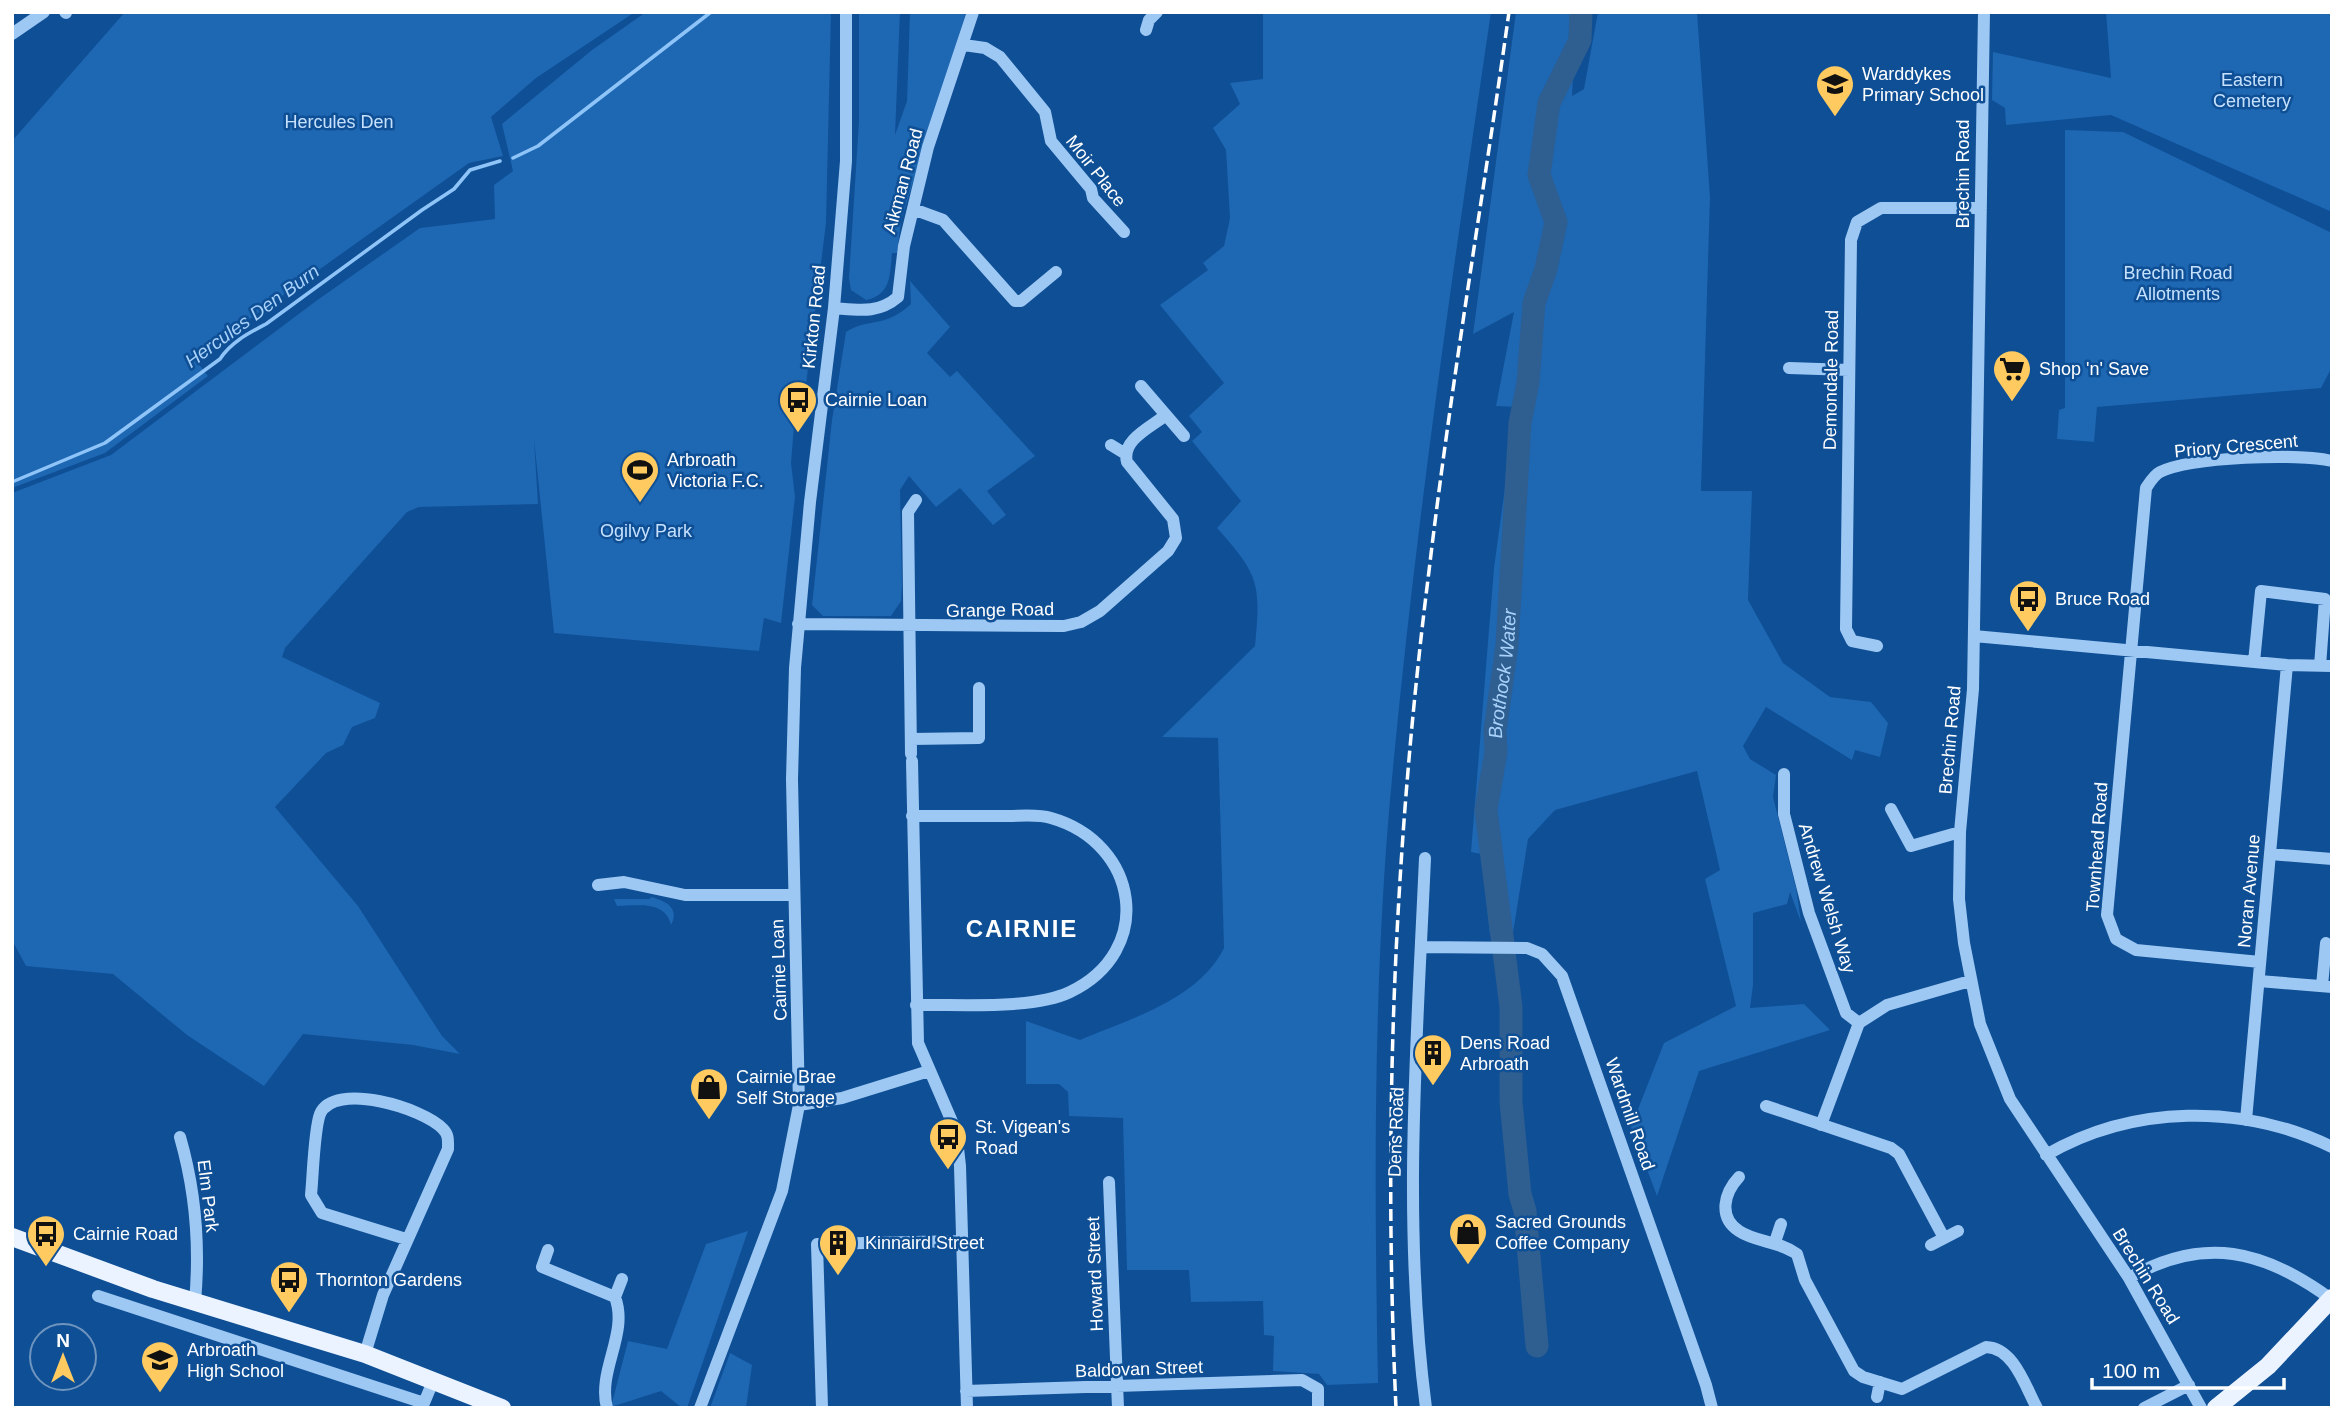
<svg xmlns="http://www.w3.org/2000/svg" width="2344" height="1420" viewBox="0 0 2344 1420" font-family="Helvetica,sans-serif">
  <rect width="100%" height="100%" fill="#0f4f95"/>
  <path fill="#1d67b3" d="M125,12H635L536,78L491,117L503,156L469,163L223,338L197,362L208,376L105,453L12,488V141Z
    M646,12H831L826,223L804,401L794,426L791,463L795,497L781,623L764,618L759,651L554,633L534,439L538,504L419,507L407,512L285,648L282,657L380,703L375,718L352,727L343,745L326,753L275,807L358,906L442,1036L460,1054L413,1045L303,1034L264,1086L187,1035L113,974L26,966L12,940V493L111,455L316,301L420,228L495,219L494,185L513,171L502,124L592,50Z
    M859,12H900L895,135L907,101L910,12H966L901,221L897,253H892C890,275 891,295 866,300L851,290L849,278L859,121Z
    M1263,12H1491C1454,263 1417,515 1393,768C1373,972 1374,1178 1378,1383L1327,1385L1319,1374L1273,1371L1274,1336L1264,1335L1263,1301L1191,1302L1189,1270H1127L1123,1118L1069,1116L1068,1092L1059,1084H1026V1021L1080,1040C1129,1019 1198,1000 1224,948L1218,738L1162,737L1255,646C1261,583 1259,575 1217,528L1241,501L1192,441L1202,432L1189,416L1224,383L1160,305L1208,270L1203,263L1224,246L1230,218L1226,150L1213,128L1240,104L1230,83L1263,79Z
    M1516,12H1576L1572,96L1584,89L1598,12H1697L1710,197L1701,491H1752L1748,600L1783,663L1830,697L1871,702L1888,723L1880,757L1855,750L1852,760L1766,707L1743,746L1750,759L1776,775L1773,797L1796,888L1801,922L1790,892L1787,904L1753,913V985L1750,1008L1804,1004L1830,1030L1699,1071L1657,1196L1631,1127L1664,1043L1736,1006L1705,879L1720,870L1697,771L1555,810L1528,839L1513,933L1490,935L1481,854L1471,852L1494,568L1516,407L1496,406L1514,312L1473,334Z
    M2106,12H2332V212L2111,115L2006,125L2005,108L1992,100L1993,52L2111,78Z
    M2065,130L2123,132L2332,233V367L2321,388L2097,407L2094,442L2057,439L2059,410L2065,408Z
    M910,281L950,327L927,353L950,377L957,371L1035,456L987,491L1006,515L993,525L960,488L936,507L909,476L900,490L902,587L901,601L891,616H823L812,605L832,420L846,332C869,317 884,329 911,304Z
    M651,897C666,901 680,908 671,925C665,900 637,906 617,906L614,899H650Z
    M748,1231L687,1408H682L661,1391L611,1407L628,1341L667,1349L706,1244Z
    M730,1353L752,1365L746,1408H710Z"/>
  <g fill="none" stroke-linecap="round" stroke-linejoin="round">
    <path stroke="#8ec4f8" stroke-width="3.5" d="M513,158L538,146L711,12
      M12,482L105,443L220,359C231,342 249,333 266,324L422,210L454,189L470,170L500,161"/>
    <path stroke="#2f5e91" stroke-width="23" id="s1" d="M1537,1346L1525,1211L1520,1194L1511,1102V1007L1486,810L1496,752L1495,731L1507,645L1520,423L1528,383L1534,303L1546,269L1556,222L1539,175L1549,103L1580,40L1581,12"/>
    <path stroke="#9dc8f4" stroke-width="12" d="M65,12L66,13
      M1984,12L1973,689L1960,832L1959,899L1964,943L1980,1024L2010,1099L2129,1278L2201,1408
      M1146,30L1149,20L1157,12
      M12,34L44,12
      M964,45L985,48L1000,57L1045,112L1051,141L1091,189L1093,198L1124,232
      M913,209L943,220L1015,301H1021L1056,272
      M834,308C859,310 878,314 898,297L904,246L928,147L973,12
      M1789,368L1849,370
      M1141,386L1184,436
      M1111,445L1124,453
      M798,624L1064,626L1081,622L1100,611L1168,551L1176,538L1173,519L1127,462C1121,440 1151,427 1166,415
      M1974,636L2287,665L2332,666
      M1877,646L1852,641L1846,629L1851,240L1857,222L1881,208H1981
      M2254,662L2261,591L2325,599L2320,666
      M911,739L979,738V688
      M911,754L908,512L916,500
      M912,761L918,1043L956,1131L960,1166L967,1408
      M1784,774V814L1809,913L1846,1013L1859,1023
      M1891,809L1911,846L1960,832
      M912,816C944,816 976,816 1008,816C1021,816 1038,814 1051,818C1139,843 1156,951 1070,992C1033,1010 958,1004 916,1005
      M2270,854L2332,859
      M1425,858C1417,1041 1402,1225 1426,1408
      M598,885L624,882L685,895H794
      M1421,947L1527,948L1542,954L1562,976L1706,1385L1712,1408
      M2260,962L2136,950L2116,939L2107,915L2146,488C2150,482 2154,475 2160,472C2191,457 2298,453 2332,461
      M2259,981L2332,987
      M2322,986L2326,943
      M799,1105L842,1098L929,1071
      M1766,1106L1891,1148L1899,1154L1944,1238
      M2246,1120L2287,665
      M1821,1125L1859,1023L1887,1005L1970,981
      M180,1137C195,1189 200,1247 195,1302
      M2046,1155C2132,1105 2242,1103 2332,1147
      M1739,1177C1724,1193 1718,1217 1739,1231C1755,1242 1779,1241 1797,1254L1805,1280L1854,1371L1863,1377L1902,1389L1986,1347C2014,1348 2025,1386 2037,1408
      M1109,1182L1118,1408
      M1775,1242L1781,1224
      M1931,1245L1958,1231
      M548,1250L542,1267L615,1297C629,1334 597,1370 607,1408
      M2129,1278C2204,1235 2264,1250 2331,1299
      M98,1296L424,1403L434,1379
      M615,1297L622,1279
      M365,1354L383,1295L448,1149C448,1141 449,1135 443,1129C424,1108 334,1081 320,1114C314,1130 313,1176 311,1195L322,1213L406,1239
      M966,1391L1302,1380L1318,1389V1408
      M1877,1397L1880,1382
      M700,1408L782,1191L799,1105L792,779L795,668L810,502L834,308L846,161V12
      M822,1408L817,1244L962,1241
      M2144,1408L2189,1385"/>
    <path stroke="#eaf3ff" stroke-width="18" d="M12,1237L153,1289L365,1354L502,1408
      M2216,1408L2268,1366L2332,1298"/>
    <path stroke="#fff" stroke-width="3.5" stroke-dasharray="12 5" stroke-linecap="butt" d="M1396,1408C1383,1128 1394,849 1429,571C1451,384 1483,198 1509,12"/>
  </g>
  <defs>
    <symbol id="school-pin" viewBox="-11 -11 22 30"><path d="M0 17L-7.5 6A9.5 9.5 0 1 1 7.5 6Z" fill="#ffca60" stroke="#0f4f95"/><path d="M0-5L7-2L0 1L-7-2ZM-4 1L0 2.5L4 1V4Q0 6-4 4Z" fill="#111"/></symbol>
    <symbol id="supermarket-pin" viewBox="-11 -11 22 30"><path d="M0 17L-7.5 6A9.5 9.5 0 1 1 7.5 6Z" fill="#ffca60" stroke="#0f4f95"/><path d="M-6-5.5h2.5l.6 2H6L4.5 2H-2.5L-4.4-4H-6ZM-1.5 3.2a1.3 1.3 0 1 0 .1 0ZM3 3.2a1.3 1.3 0 1 0 .1 0Z" fill="#111"/></symbol>
    <symbol id="bus-pin" viewBox="-11 -11 22 30"><path d="M0 17L-7.5 6A9.5 9.5 0 1 1 7.5 6Z" fill="#ffca60" stroke="#0f4f95"/><path d="M-5-6H5V4H4V6H2V4H-2V6H-4V4H-5ZM-3.5-4V0h7V-4ZM-3.5 1.2v1.5H-2V1.2ZM2 1.2v1.5H3.5V1.2Z" fill="#111"/></symbol>
    <symbol id="stadium-pin" viewBox="-11 -11 22 30"><path d="M0 17L-7.5 6A9.5 9.5 0 1 1 7.5 6Z" fill="#ffca60" stroke="#0f4f95"/><path d="M0-5a6.5 5 0 1 0 0 10a6.5 5 0 1 0 0-10ZM-3.5-1.8h7v3.6h-7Z" fill="#111"/></symbol>
    <symbol id="building-pin" viewBox="-11 -11 22 30"><path d="M0 17L-7.5 6A9.5 9.5 0 1 1 7.5 6Z" fill="#ffca60" stroke="#0f4f95"/><path d="M-4-6H4V6H1V3H-1V6H-4ZM-2.5-4.3h1.7v1.8h-1.7ZM.8-4.3h1.7v1.8H.8ZM-2.5-1h1.7V.8h-1.7ZM.8-1h1.7V.8H.8Z" fill="#111"/></symbol>
    <symbol id="shop-pin" viewBox="-11 -11 22 30"><path d="M0 17L-7.5 6A9.5 9.5 0 1 1 7.5 6Z" fill="#ffca60" stroke="#0f4f95"/><path d="M-5-2.5h2.3a2.7 3.5 0 0 1 5.4 0H5L5.5 6h-11ZM-1.5-2.5h3a1.5 2.3 0 0 0-3 0Z" fill="#111"/></symbol>
  </defs>
  <g fill-rule="evenodd">
    <use href="#school-pin" x="1813" y="62" width="44" height="60"/>
    <use href="#supermarket-pin" x="1990" y="347" width="44" height="60"/>
    <use href="#bus-pin" x="776" y="378" width="44" height="60"/>
    <use href="#stadium-pin" x="618" y="448" width="44" height="60"/>
    <use href="#bus-pin" x="2006" y="577" width="44" height="60"/>
    <use href="#building-pin" x="1411" y="1031" width="44" height="60"/>
    <use href="#shop-pin" x="687" y="1065" width="44" height="60"/>
    <use href="#bus-pin" x="926" y="1115" width="44" height="60"/>
    <use href="#shop-pin" x="1446" y="1210" width="44" height="60"/>
    <use href="#bus-pin" x="24" y="1212" width="44" height="60"/>
    <use href="#building-pin" x="816" y="1221" width="44" height="60"/>
    <use href="#bus-pin" x="267" y="1258" width="44" height="60"/>
    <use href="#school-pin" x="138" y="1338" width="44" height="60"/>
  </g>
  <g text-anchor="middle" dominant-baseline="central" stroke-width="5" stroke-linejoin="round" paint-order="stroke">
    <g font-size="18" fill="#fff" stroke="#0f4f95" text-anchor="start">
      <text x="1862" y="74">Warddykes<tspan x="1862" dy="21">Primary School</tspan></text>
      <text x="2039" y="369">Shop 'n' Save</text>
      <text x="825" y="400">Cairnie Loan</text>
      <text x="667" y="460">Arbroath<tspan x="667" dy="21">Victoria F.C.</tspan></text>
      <text x="2055" y="599">Bruce Road</text>
      <text x="1460" y="1043">Dens Road<tspan x="1460" dy="21">Arbroath</tspan></text>
      <text x="736" y="1077">Cairnie Brae<tspan x="736" dy="21">Self Storage</tspan></text>
      <text x="975" y="1127">St. Vigean's<tspan x="975" dy="21">Road</tspan></text>
      <text x="1495" y="1222">Sacred Grounds<tspan x="1495" dy="21">Coffee Company</tspan></text>
      <text x="73" y="1234">Cairnie Road</text>
      <text x="865" y="1243">Kinnaird Street</text>
      <text x="316" y="1280">Thornton Gardens</text>
      <text x="187" y="1350">Arbroath<tspan x="187" dy="21">High School</tspan></text>
    </g>
    <g font-size="18" fill="#c5e1fe" stroke="#0f4f95">
      <text x="2252" y="80">Eastern<tspan x="2252" dy="21">Cemetery</tspan></text>
      <text x="339" y="122">Hercules Den</text>
      <text x="2178" y="273">Brechin Road<tspan x="2178" dy="21">Allotments</tspan></text>
      <text x="646" y="531">Ogilvy Park</text>
    </g>
    <g font-size="18" fill="#fff" stroke="#0f4f95">
      <text transform="translate(1096 171) rotate(52)">Moir Place</text>
      <text transform="translate(1963 174) rotate(-90)">Brechin Road</text>
      <text transform="translate(903 181) rotate(-75)">Aikman Road</text>
      <text transform="translate(814 317) rotate(-84)">Kirkton Road</text>
      <text transform="translate(1831 380) rotate(-89)">Demondale Road</text>
      <text transform="translate(2236 446) rotate(-5)">Priory Crescent</text>
      <text transform="translate(1000 610) rotate(-1)">Grange Road</text>
      <text transform="translate(1950 740) rotate(-85)">Brechin Road</text>
      <text transform="translate(2097 847) rotate(-86)">Townhead Road</text>
      <text transform="translate(2249 891) rotate(-85)">Noran Avenue</text>
      <text transform="translate(1827 898) rotate(73)">Andrew Welsh Way</text>
      <text transform="translate(779 970) rotate(-92)">Cairnie Loan</text>
      <text transform="translate(1630 1114) rotate(71)">Wardmill Road</text>
      <text transform="translate(1396 1132) rotate(-88)">Dens Road</text>
      <text transform="translate(208 1196) rotate(83)">Elm Park</text>
      <text transform="translate(1095 1274) rotate(-92)">Howard Street</text>
      <text transform="translate(2146 1276) rotate(58)">Brechin Road</text>
      <text transform="translate(1139 1369) rotate(-2)">Baldovan Street</text>
    </g>
    <g font-size="19" font-style="italic" fill="#a9d2fb" stroke="#0f4f95">
      <text transform="translate(252 316) rotate(-36)">Hercules Den Burn</text>
      <text stroke="none"><textPath href="#s1" startOffset="677">Brothock Water</textPath></text>
    </g>
    <g font-size="24" font-weight="bold" letter-spacing="2" fill="#fff" stroke="#0f4f95">
      <text x="1022" y="928">CAIRNIE</text>
    </g>
  </g>
  <rect width="2344" height="1420" fill="none" stroke="#ffffff" stroke-width="28"/>
  <g transform="translate(63 1357)"><circle r="33" fill="#0f4f95" stroke="#6f95bf" stroke-width="2"/>
  <path d="M0-5L12 26L0 18L-12 26Z" fill="#ffca60"/>
  <text y="-10" font-size="19" font-weight="bold" text-anchor="middle" fill="#ffffff">N</text>
  </g>
  <path d="M2092 1378v10h192v-10" fill="none" stroke="#ffffff" stroke-width="3.5"/>
  <text x="2102" y="1378" font-size="21" fill="#ffffff" stroke="#0f4f95" stroke-width="5" paint-order="stroke">100 m</text>
</svg>
